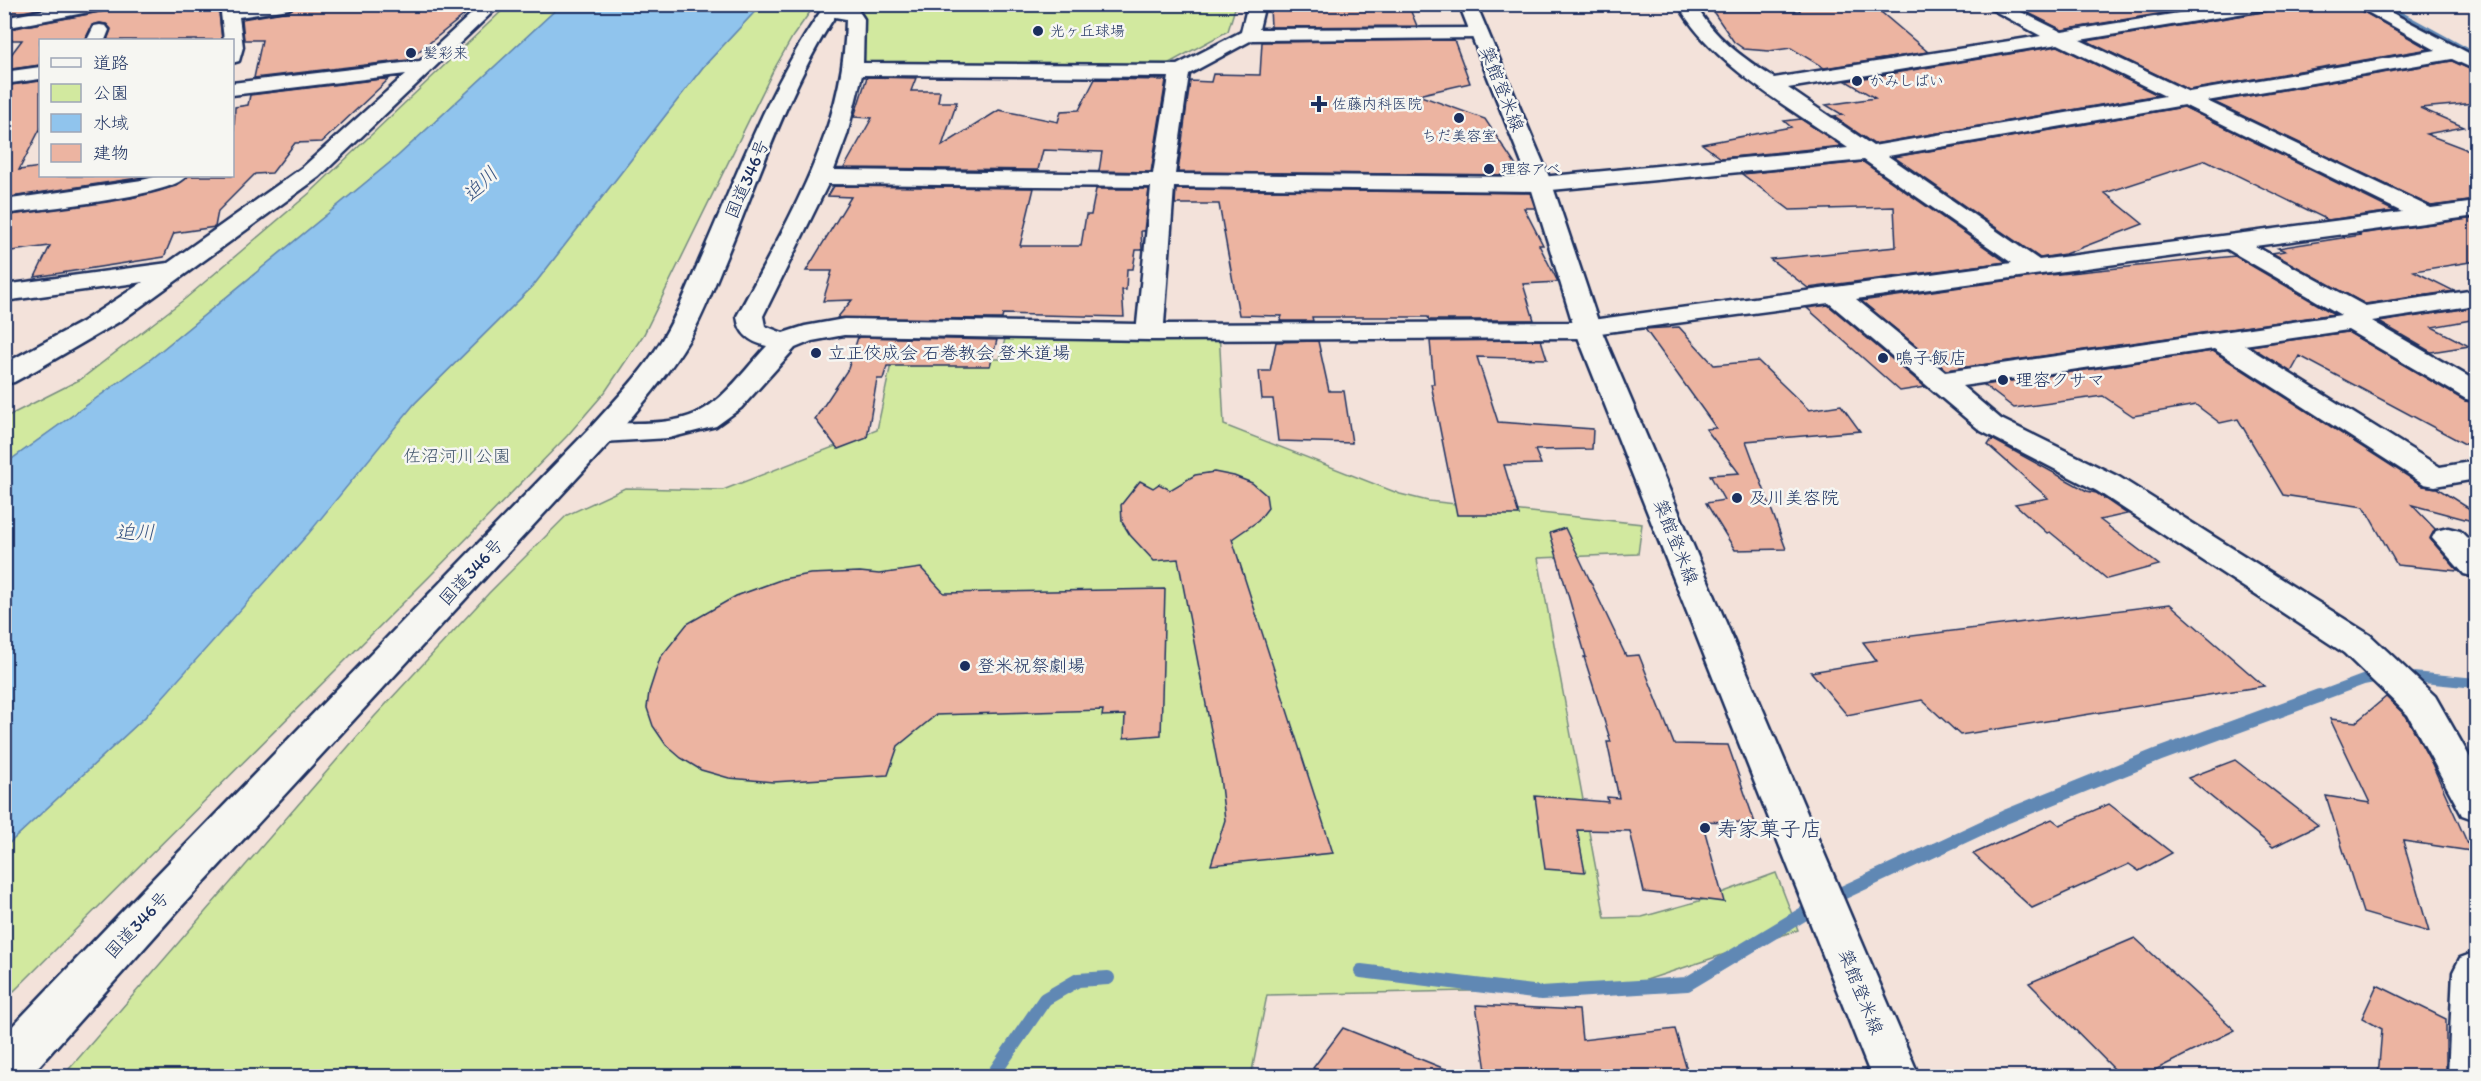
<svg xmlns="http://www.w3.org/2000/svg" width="2481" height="1081" viewBox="0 0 2481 1081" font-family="Itim,'Klee One',sans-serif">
  <rect width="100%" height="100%" fill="#f3e2da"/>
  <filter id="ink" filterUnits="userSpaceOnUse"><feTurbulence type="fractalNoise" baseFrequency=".0167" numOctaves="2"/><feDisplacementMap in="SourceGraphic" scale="12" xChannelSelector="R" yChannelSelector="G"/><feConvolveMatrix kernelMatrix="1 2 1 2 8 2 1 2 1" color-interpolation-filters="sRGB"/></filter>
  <g filter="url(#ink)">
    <path fill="#d2e99f" stroke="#768c7e" stroke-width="1.5" d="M508,5H561L398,156L151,359L5,464L4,418L81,379L186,298L312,191Z
      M761,5H815L793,36L773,71L644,334L605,392L567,436L429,577L5,1000V847L145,717L415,403L533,286L703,67Z
      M856,5H1236L1228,31L1160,68L864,64L846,60L860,11L852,9Z
      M1219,330L1224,425L1400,494L1428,501L1642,524L1638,554L1538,558L1605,918L1642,917L1699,901L1776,873L1798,930L1622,988L1267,995L1251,1076H63L374,717L489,593L567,515L625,488L723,490L877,430L892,359H1000L1007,331Z"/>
    <path fill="#90c4ed" stroke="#6188b4" stroke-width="1.5" d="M561,5H761L703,67L533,286L415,403L309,533L145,717L5,847V464L151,359L398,156Z"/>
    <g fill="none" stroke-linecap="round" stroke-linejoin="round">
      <path stroke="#6188b4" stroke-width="6" d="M2381,4L2476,56"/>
      <path stroke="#6188b4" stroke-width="10" d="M2402,676L2476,683
        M2315,698L2363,680L2384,676"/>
      <path stroke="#6188b4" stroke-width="14" d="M1361,971L1541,993L1687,984L1825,901L2005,817L2158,755L2319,696
        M992,1076L1045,999L1078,980L1108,978"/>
    </g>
    <path fill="#ecb4a1" stroke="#1b2f5e" stroke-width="1.5" d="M4,4H61L4,16Z
      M132,4H218L222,40H107L111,29L106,24L100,23L92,25L85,40H40V65L4,70V64L22,40H4V30L105,11L114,6Z
      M299,4H478L408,60L254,78L262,40H244L242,19L289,11Z
      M2011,4H2217L2062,30Z
      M2279,4H2350L2429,49L2189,90L2087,41L2269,11Z
      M1339,6L1409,7L1417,26L1271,27L1270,8Z
      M1799,7H1875L1928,52L1824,68L1791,48L1769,51L1744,49L1734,42L1712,10L1800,11Z
      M1454,40L1470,83L1418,95L1485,119L1522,175L1178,172L1190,81L1211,82L1213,74L1260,75L1262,42Z
      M2058,46L2158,95L1874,144L1833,116L1843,115L1826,105L1875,98L1846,81Z
      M2452,61L2476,72V103L2420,108L2464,127L2426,134L2476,153V200L2431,206L2214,102Z
      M867,77L916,78L911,91H940L938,102H957L942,146L999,110L1058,122L1061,111L1079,110L1095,79L1166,80L1151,172L1099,171L1102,152L1043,150L1038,170L844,168L872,118L854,117Z
      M390,78L322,142L295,143L272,173L255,174L218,211L215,227L174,233L164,257L35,277L50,246L4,252V216L131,198L176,186L188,176H232L235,107L248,105L250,95Z
      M40,81V129L19,170L40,167V176H151L4,198V86Z
      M2184,107L2394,211L2328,220L2206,160L2105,193L2143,224L2065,254L2040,258L1894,157Z
      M1801,119L1842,146L1721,158L1702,144L1791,127L1784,121Z
      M1863,162L2006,262L1808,288L1770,259L1896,247L1894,207L1790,210L1742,174Z
      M834,186L1034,188L1020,246H1081L1086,215H1091L1096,189H1149L1144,231H1141L1142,250H1136L1133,269H1127L1126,290H1122L1124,317L1003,314L1002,319L837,318L852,300L823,301L832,271H806L851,197L828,196Z
      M1176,189L1530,193L1535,208H1524L1543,245H1539L1558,282L1523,284L1534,320H1429L1428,317H1312L1313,321H1280L1282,316L1239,315L1219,204H1175Z
      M2476,218V261L2414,271L2454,291L2365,304L2272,253L2285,251L2278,248L2361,235L2358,234Z
      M2235,256L2334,314L1946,370L1861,301L2040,276Z
      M1828,305L1925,387L1900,391L1807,308Z
      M2476,307V319L2432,327L2469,346L2431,352L2379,322Z
      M1679,327L1714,365L1758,361L1809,410L1841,405L1860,431L1746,441L1786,549L1735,550L1706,503L1724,500L1710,475L1739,473L1706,429L1716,428L1645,329Z
      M2348,332L2465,401L2476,403V450L2300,356L2291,372L2250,346Z
      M858,337L997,340L990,366H887L883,379H877L867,438L838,449L815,419L848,369Z
      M1541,340L1547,359L1477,357L1498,422L1593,429L1592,449L1535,450L1541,464L1504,465L1519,515H1457L1431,384H1434L1430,341Z
      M1318,341L1329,391H1344L1352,443L1278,441L1273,399H1262L1259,371H1270L1276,342Z
      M2213,351L2423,486L2437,488L2476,513V522L2412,505L2435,529L2430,539L2458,571L2397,565L2364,507L2283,495L2238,419L2220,423L2196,405L2133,416L2103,396L2014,408L1984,385Z
      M1992,439L2087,491L2096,493L2127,514L2100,520L2159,565L2107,579L2050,532L2047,533L2015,504L2048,498L1988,445Z
      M1214,472L1234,476L1252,483L1266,495L1268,508L1258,521L1232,539L1333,853L1211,865L1225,820L1220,777L1178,559L1154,561L1130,535L1122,522L1121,505L1140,481L1153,488L1159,484L1170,490L1195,475Z
      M1565,528L1626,656L1639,655L1674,744L1728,745L1755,823L1702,821L1724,902L1644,892L1630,831L1577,830L1585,872L1545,869L1535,796L1608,802L1607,797L1619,798L1607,742H1611L1584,657H1586L1550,533Z
      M921,568L944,593L1165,589L1161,735L1124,738L1125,715L1102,716L1103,710L936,715L898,746L888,775L773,782L729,778L701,770L681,758L666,745L653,726L647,708L649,692L660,658L687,624L736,596L783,579L810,574L860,572L879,574Z
      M2170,604L2264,686L1960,735L1922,700L1847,715L1811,672L1877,661L1863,642Z
      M2386,697L2406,716L2432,764L2471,851L2403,841L2429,932L2363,913L2326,796L2370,803L2330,719L2356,722Z
      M2235,760L2318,825L2273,847L2188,778Z
      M2109,804L2172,853L2139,871L2129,864L2032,908L1973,854L2052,819L2060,825Z
      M2135,938L2235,1030L2141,1077H2122L2029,983Z
      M2377,985L2446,1019V1077H2378L2382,1029L2362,1018Z
      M1476,1005L1579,1010L1582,1040L1675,1029L1689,1077H1487Z
      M1343,1028L1460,1075L1459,1077H1331L1313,1068Z"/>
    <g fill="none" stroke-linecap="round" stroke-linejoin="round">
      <defs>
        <path id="minor" d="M75,4H113L105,9L4,28V18Z
          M220,4H238V7L297,4L289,9L239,17L243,47L239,61L232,63V40H224Z
          M482,4H501L319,177L122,320L36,370L14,382L4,384V364L82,322L143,282L4,301V285L168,263L303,167L406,74L232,95V83L420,61Z
          M1248,4H1265L1259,29L1479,28L1485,29L1488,33L1485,37L1479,38L1252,40L1189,74L1175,174L1541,177L1848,148C1793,110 1710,64 1678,4H1695C1713,37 1743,58 1774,78L2041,36L1982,4H2005L2062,32L2234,4H2277L2269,9L2080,40L2189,92L2436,50L2353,4H2375L2476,57V70L2452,59L2207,101L2431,208L2476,202V216L2255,246L2365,306L2469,291L2476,293V305L2372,321L2476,381V401L2466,399L2348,330L2244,345L2440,467L2476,461V479L2435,486L2424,484L2214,349L1962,386L2001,419L2119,477L2370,635L2435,696L2476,768V820L2462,815L2408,715L2344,653L2097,491L1981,431L1829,303L1600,333L1589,338L1150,340L844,335L812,341L795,348L741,408L716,426L669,438L602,442L591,439L587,433L591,427L602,424C631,422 668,426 695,414C724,401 746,368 767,346C750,342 739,334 737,316C787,221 845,130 846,19L824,15L821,11L824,7L830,6L858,10L864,19L863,63L1177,65L1241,32ZM2058,44L2165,96L1873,146L1788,88ZM862,75L1169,77L1153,174L834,170L847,135ZM2184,105L2402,212L2039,260L1888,156ZM1864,160L2012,263L1577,322L1164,324L1174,187L1541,191ZM828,184L1151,187L1137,324L844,319L805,326L783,333L765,326L763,316ZM2227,249L2341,315L1945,372L1856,299Z
          M100,25L106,26L109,30L105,40H87L94,26Z
          M40,67V79L4,84V72Z
          M158,176H186C172,197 36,209 4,214V200L142,180Z
          M2448,528L2460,531L2476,547V577L2464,574L2432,538L2436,531Z
          M2476,952V1076H2448L2453,972L2460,958Z"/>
        <path id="major" d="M1459,4H1476L1552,184L1600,327L1919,1076H1871L1574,327L1530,184Z"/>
        <path id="highway" d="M826,4H843C791,80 762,171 727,255C715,283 705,312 690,338C668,375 640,407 613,439L180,908L30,1076H4V1035L150,882L591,427C617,398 644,371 663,338C678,313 689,285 700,259C738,173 771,81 826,4Z"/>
      </defs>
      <use href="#minor" stroke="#1b2f5e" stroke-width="5"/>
      <use href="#major" stroke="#1b2f5e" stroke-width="5"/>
      <use href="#highway" stroke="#1b2f5e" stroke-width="5"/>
      <use href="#minor" fill="#f6f6f2" fill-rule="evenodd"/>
      <use href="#major" fill="#f6f6f2" fill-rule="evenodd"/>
      <use href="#highway" fill="#f6f6f2" fill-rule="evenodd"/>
    </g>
  </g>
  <g fill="#1b2f5e" stroke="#f6f6f2" stroke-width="2">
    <circle cx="1038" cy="31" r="6"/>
    <circle cx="411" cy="53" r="6"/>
    <circle cx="1857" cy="81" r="6"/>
    <path d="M1316 95h6v6h6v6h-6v6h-6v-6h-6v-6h6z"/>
    <circle cx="1459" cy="118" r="6"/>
    <circle cx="1489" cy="169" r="6"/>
    <circle cx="816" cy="353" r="6"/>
    <circle cx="1883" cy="358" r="6"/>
    <circle cx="2003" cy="380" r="6"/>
    <circle cx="1737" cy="498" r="6"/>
    <circle cx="965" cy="666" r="6"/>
    <circle cx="1705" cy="828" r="6"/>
  </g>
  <g text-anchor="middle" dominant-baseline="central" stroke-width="5" stroke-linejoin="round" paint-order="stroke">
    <g font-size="15" fill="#1b2f5e" stroke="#f6f6f2" text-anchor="start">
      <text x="1050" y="31">光ヶ丘球場</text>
      <text x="423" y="53">髪彩来</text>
      <text x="1869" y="81">かみしばい</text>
      <text x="1332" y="104">佐藤内科医院</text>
      <text x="1459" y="136" text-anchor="middle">ちだ美容室</text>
      <text x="1501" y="169">理容アベ</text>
    </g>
    <g font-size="18" fill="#1b2f5e" stroke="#f6f6f2">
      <text transform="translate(1502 89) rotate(68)">築館登米線</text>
      <text transform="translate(747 179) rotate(-67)">国道346号</text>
      <text transform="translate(1676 542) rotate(68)">築館登米線</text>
      <text transform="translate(471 572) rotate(-47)">国道346号</text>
      <text transform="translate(137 925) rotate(-47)">国道346号</text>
      <text transform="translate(1861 992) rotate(68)">築館登米線</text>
    </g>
    <g font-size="18" fill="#1b2f5e" stroke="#f6f6f2" text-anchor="start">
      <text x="828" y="353">立正佼成会 石巻教会 登米道場</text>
      <text x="1895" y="358">鳴子飯店</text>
      <text x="2015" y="380">理容クサマ</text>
      <text x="1749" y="498">及川美容院</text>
      <text x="977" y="666">登米祝祭劇場</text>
    </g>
    <g font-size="18" fill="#40546b" stroke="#f6f6f2">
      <text x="457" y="456">佐沼河川公園</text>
    </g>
    <g font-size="20" font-style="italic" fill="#385482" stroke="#f6f6f2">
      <text transform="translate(480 184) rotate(-45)">迫川</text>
      <text x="135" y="532">迫川</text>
    </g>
    <g font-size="21" fill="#1b2f5e" stroke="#f6f6f2" text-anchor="start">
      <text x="1717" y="828">寿家菓子店</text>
    </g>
  </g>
  <rect width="2481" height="1081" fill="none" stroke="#f6f6f2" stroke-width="24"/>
  <rect x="12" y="12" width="2457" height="1057" fill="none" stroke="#1b2f5e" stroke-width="2" filter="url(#ink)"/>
  <rect x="39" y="39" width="195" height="138" fill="#f6f6f2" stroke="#9ea6b7" stroke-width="1.5"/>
  <rect x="51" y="58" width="30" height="9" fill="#f6f6f2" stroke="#9ea6b7" stroke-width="1.5"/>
  <text x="93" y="69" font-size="18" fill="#1b2f5e">道路</text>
  <rect x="51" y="84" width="30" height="18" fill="#d2e99f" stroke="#9ea6b7" stroke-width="1.5"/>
  <text x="93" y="99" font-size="18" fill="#1b2f5e">公園</text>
  <rect x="51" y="114" width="30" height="18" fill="#90c4ed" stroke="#9ea6b7" stroke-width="1.5"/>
  <text x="93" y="129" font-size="18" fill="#1b2f5e">水域</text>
  <rect x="51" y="144" width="30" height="18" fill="#ecb4a1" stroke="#9ea6b7" stroke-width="1.5"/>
  <text x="93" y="159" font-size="18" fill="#1b2f5e">建物</text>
</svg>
